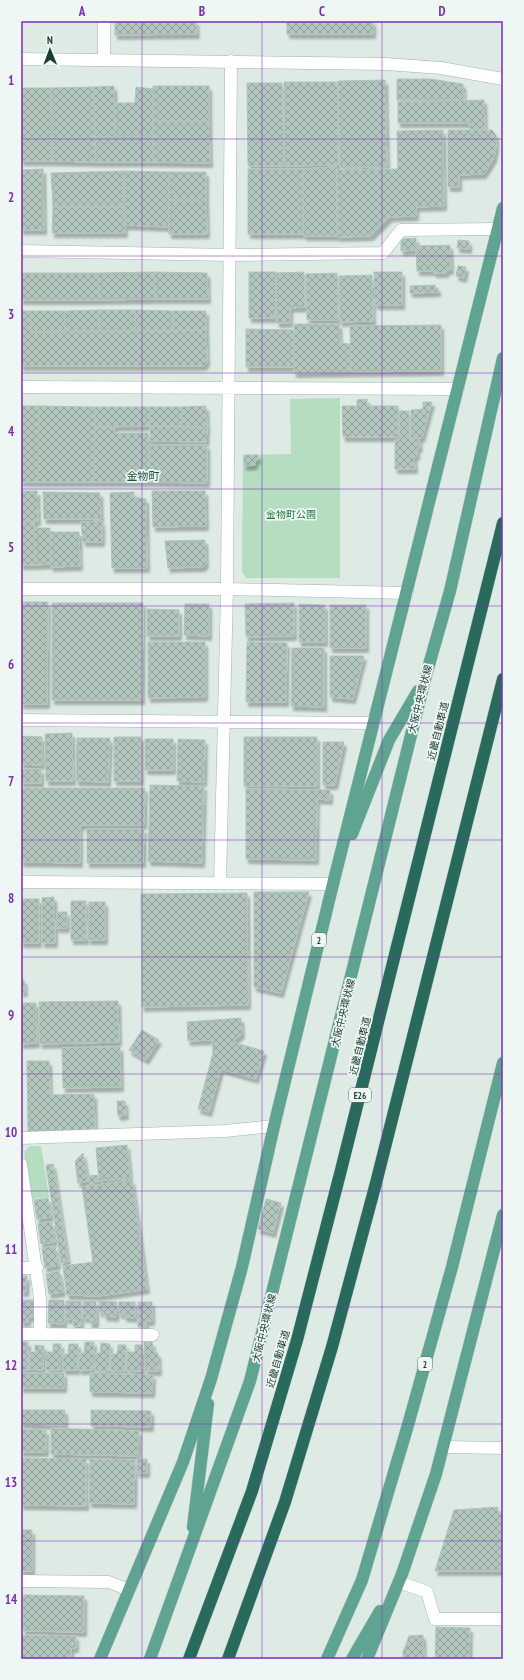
<svg xmlns="http://www.w3.org/2000/svg" width="524" height="1680" viewBox="0 0 524 1680" font-family="'PT Sans Narrow','Noto Sans JP',sans-serif">
  <defs>
    <pattern id="building-cross-hatch" width="8" height="8" patternUnits="userSpaceOnUse"><rect width="8" height="8" fill="#b3c6be"/><path d="M0 0l8 8M0 8l8-8" fill="none" stroke="#91a29b"/></pattern>
    <filter id="shadow"><feDropShadow dx="2.5" dy="4.5" stdDeviation="1" flood-color="#0004"/></filter>
  </defs>
  <rect width="100%" height="100%" fill="#deebe5"/>
  <path fill="#b4debf" d="M340,398V578H246L242,572L243,455L291,454L290,399Z
    M30,1146H41L49,1197L31,1199L24,1152Z"/>
  <path fill="url(#building-cross-hatch)" stroke="#b0c5bc" filter="url(#shadow)" d="M115,21H196L197,34L115,35Z
    M287,21H373V34H287Z
    M397,79H430L463,84L464,100H397Z
    M385,80L387,167L340,168L338,81Z
    M284,82H337L338,165L285,166Z
    M247,83H282L284,166H248Z
    M114,86L115,136L94,137V87Z
    M153,86H209V121H153Z
    M94,87L96,162L52,161L51,88Z
    M136,87L153,89V136H115L114,103H135Z
    M21,88H51L52,161H21Z
    M484,100L485,129H470L469,123H398V102Z
    M153,121H209L210,163L153,162Z
    M443,130L444,206L416,207V216L390,217L371,236L338,237L337,170L398,169L397,131Z
    M448,130H492L496,135V147L494,158L484,174L459,175V187H448Z
    M153,136V162H96L94,137Z
    M336,167L337,236H304L303,169Z
    M43,169L44,230H21V170Z
    M248,169H303V234H248Z
    M124,171V207H53L51,173Z
    M124,171L169,172L168,227L125,225Z
    M169,172H206V200H168Z
    M168,200H206L207,234H169Z
    M53,207H124L125,233H52Z
    M416,238V250L401,251V239Z
    M458,240L469,241V249L457,248Z
    M450,245L451,270H446V273H434V271H417L416,246Z
    M458,266L466,267L464,278L456,276Z
    M154,272L207,273L208,299H155Z
    M154,272L155,299L99,300L98,273Z
    M249,272H276L275,318H249Z
    M304,272L305,307L290,308V323H277L276,273Z
    M374,272H402V305H375Z
    M21,273H98L99,300H21Z
    M337,273L338,320H307L306,274Z
    M372,275L373,321L340,322L339,276Z
    M435,285V288H438V292L410,293V286Z
    M98,310L100,331H65L64,311Z
    M98,310H135L136,331H100Z
    M135,310L173,311V331H136Z
    M21,311H30L32,332L206,330L207,362L204,366H21Z
    M30,311H64L65,331L32,332Z
    M173,311H206V330L173,331Z
    M294,324H339L340,343L350,344V372L294,373Z
    M441,325V371L351,372L350,326Z
    M246,329L293,330L294,367H246Z
    M367,399V406H398V437H343L342,406H357V400Z
    M423,402H432L422,438H411V410L423,409Z
    M21,406H39L38,482H21Z
    M39,406L95,407L94,482H38Z
    M206,406L207,428L182,426V407Z
    M95,407H150V426L95,427Z
    M150,407H182V426H150Z
    M399,411H409V439H419L420,448H417V456H414L415,469H395V440H400Z
    M150,426L207,428L206,442L150,441Z
    M95,427H114V433H148L150,482H94Z
    M149,445H207V483L150,482Z
    M244,455H258V460H255V465L244,466Z
    M21,491H37L38,521H21Z
    M152,491H205L206,526L153,527Z
    M43,492L100,493L101,519H44Z
    M134,492V497L146,499L147,568H112L110,493Z
    M21,521H34L35,565H21Z
    M102,521V542H83L81,522Z
    M34,528H50L51,564L35,565Z
    M50,532H79L80,566L51,567Z
    M205,540L206,563L203,567L168,568L165,541Z
    M21,602H48L47,704H21Z
    M52,603H143L142,700H52Z
    M294,603V636L246,637L245,604Z
    M185,604H209V636L184,635Z
    M299,604L325,605V642H299Z
    M330,605H366V648H330Z
    M147,609L179,610V636H147Z
    M148,642H205V697L148,698Z
    M247,642L287,643L286,702H246Z
    M292,648H324V707L291,706Z
    M330,656H364L353,699L330,697Z
    M72,733L73,781H46L45,734Z
    M21,736L42,737V765L21,764Z
    M114,737H141V781H114Z
    M244,737H317V786H244Z
    M77,738H110L108,782L76,781Z
    M145,739H173V770H145Z
    M178,739L205,740L204,782L177,781Z
    M323,742H344L335,785H323Z
    M21,769H41V783H21Z
    M150,785L204,786L202,863L148,861Z
    M21,788H145L144,825H80V863L21,862Z
    M246,789L330,790V800L317,799L316,860L246,859Z
    M87,829H144L143,863H87Z
    M254,892H309L281,993L254,987Z
    M247,893L248,1005L142,1007L141,894Z
    M54,897L55,943H42V898Z
    M21,899H39V943H21Z
    M71,901H86V940H71Z
    M89,902H105V940H88Z
    M57,912H67V928H56Z
    M21,980H24L25,992H21Z
    M118,1001L119,1042L40,1044L39,1002Z
    M21,1003H36L37,1043L21,1044Z
    M241,1018L242,1034L232,1042L264,1051L256,1079L221,1069L209,1112L198,1109L213,1053L212,1040L188,1041L187,1022Z
    M142,1030L159,1040L146,1060L129,1050Z
    M120,1047L121,1087L63,1088L62,1048Z
    M27,1061H49L50,1095L94,1094L95,1131L28,1132Z
    M117,1101H125L126,1115L118,1116Z
    M127,1145L130,1178L99,1181L96,1148Z
    M83,1153L88,1181L78,1183L75,1161Z
    M53,1164L68,1262L61,1263L46,1165Z
    M97,1175L98,1182L90,1183L89,1176Z
    M132,1180L147,1289L99,1296L67,1295L63,1266L93,1262L82,1187Z
    M48,1198L51,1217L37,1219L34,1200Z
    M266,1199L281,1203L273,1233L258,1229Z
    M52,1222L55,1242L41,1244L38,1224Z
    M55,1246L58,1265L45,1268L42,1248Z
    M59,1271L63,1292L49,1294L46,1274Z
    M21,1276H27L26,1292H21Z
    M21,1300H34L33,1317H28V1322H21Z
    M49,1300H64V1324L48,1323Z
    M66,1301H81V1326H73V1319H66Z
    M83,1301H96V1323L90,1324V1318H83Z
    M99,1301L117,1302L116,1317L104,1316V1312H99Z
    M119,1302H135V1318L124,1317L125,1314H119Z
    M138,1302H152V1321H146V1327H138Z
    M21,1342H28V1370H21Z
    M85,1342H94L93,1370H79V1353H84Z
    M144,1342H152L154,1353H158L159,1371H145Z
    M101,1343L110,1344L109,1371H95L96,1353H100Z
    M53,1344H61L60,1370H46L47,1352H53Z
    M69,1344H78L77,1370H63V1354H68Z
    M35,1345L44,1346L43,1370L29,1369L30,1352H35Z
    M118,1345H126L125,1371H111V1354H117Z
    M135,1345H142V1371H127V1352H135Z
    M21,1373H64V1388H21Z
    M90,1373L153,1375L152,1393L90,1392Z
    M21,1410H65V1425L21,1424Z
    M91,1410L151,1411V1427L91,1426Z
    M51,1428L139,1431L138,1456L51,1454Z
    M21,1429L46,1430V1452H21Z
    M21,1458L86,1459V1506L21,1505Z
    M90,1459L135,1460L134,1504L89,1503Z
    M137,1459H147V1473H137Z
    M498,1507V1514H503V1571H435L454,1510Z
    M21,1530H32V1571H21Z
    M502,1576H503V1612H502Z
    M23,1595L84,1596V1632L23,1631Z
    M436,1627L470,1628L469,1659H435Z
    M21,1635L76,1636V1648H71V1659H21Z
    M423,1635L424,1659H403V1652L409,1636Z"/>
  <g fill="none" stroke-linecap="round" stroke-linejoin="round">
    <defs>
      <path id="minor" d="M104,21V60
        M21,59L386,64L441,68L503,79
        M21,251L230,255L383,253L401,230L498,229
        M21,387L458,389
        M21,589H227L407,593
        M21,720L374,723
        M21,882L333,884
        M220,883L227,589L231,61
        M21,1138L225,1131L274,1126
        M21,1164L40,1298V1334
        M21,1268H37
        M21,1334L153,1335
        M443,1447L503,1448
        M21,1581L109,1582L129,1590
        M399,1582L427,1592L435,1619H503"/>
      <path id="major" d="M352,834L389,740L418,691
        M193,1527L208,1404
        M100,1659L183,1462L211,1379L242,1267L274,1126L333,884L503,208
        M150,1659L250,1381L425,679L450,591L503,358
        M327,1659L362,1580L408,1425L452,1267L503,1063
        M352,1659L380,1611
        M367,1659L402,1574L436,1474L503,1215"/>
      <path id="highway" d="M189,1659L252,1491L297,1340L341,1170L503,523
        M228,1659L285,1502L332,1347L376,1183L503,679"/>
    </defs>
    <use href="#minor" stroke="#a1b3ac" stroke-width="13"/>
    <use href="#major" stroke="#c0c8c6" stroke-width="13"/>
    <use href="#highway" stroke="#c0c8c6" stroke-width="13"/>
    <use href="#minor" stroke="#fff" stroke-width="12"/>
    <use href="#major" stroke="#5ea491" stroke-width="12"/>
    <use href="#highway" stroke="#286a5b" stroke-width="12"/>
  </g>
  <path fill="none" stroke="#7b2cbf" stroke-width="1" stroke-opacity="0.55" d="M142,21V1659M262,21V1659M382,21V1659M21,139H503M21,256H503M21,373H503M21,489H503M21,606H503M21,723H503M21,840H503M21,957H503M21,1074H503M21,1191H503M21,1307H503M21,1424H503M21,1541H503"/>
  <g text-anchor="middle" dominant-baseline="central" stroke-width="3.5" stroke-linejoin="round" paint-order="stroke">
    <g fill="#eef7f3" stroke="#5c746d" stroke-width="1">
      <rect x="312" y="933" width="14" height="14" rx="3"/>
      <rect x="349" y="1088" width="22" height="14" rx="3"/>
      <rect x="418" y="1357" width="14" height="14" rx="3"/>
    </g>
    <g font-size="9" font-weight="bold" fill="#1e3c33">
      <text x="319" y="940">2</text>
      <text x="360" y="1095">E26</text>
      <text x="425" y="1364">2</text>
    </g>
    <g font-size="10" fill="#257642" stroke="#eef7f3">
      <text x="291" y="514">金物町公園</text>
    </g>
    <g font-size="10" fill="#1e3c33" stroke="#eef7f3">
      <text transform="translate(420 699) rotate(-76)">大阪中央環状線</text>
      <text transform="translate(438 731) rotate(-76)">近畿自動車道</text>
      <text transform="translate(343 1013) rotate(-76)">大阪中央環状線</text>
      <text transform="translate(360 1046) rotate(-76)">近畿自動車道</text>
      <text transform="translate(264 1328) rotate(-76)">大阪中央環状線</text>
      <text transform="translate(278 1359) rotate(-74)">近畿自動車道</text>
    </g>
    <g font-size="11" fill="#194f41" stroke="#eef7f3">
      <text x="143" y="476">金物町</text>
    </g>
  </g>
  <rect width="524" height="1680" fill="none" stroke="#eef7f3" stroke-width="44"/>
  <g transform="translate(50 50) rotate(359)" stroke="#eef7f3" stroke-width="3" paint-order="stroke">
  <path d="M0-3L7 15L0 10L-7 15Z" fill="#1e3c33"/>
  <text y="-6" font-size="11" font-weight="bold" text-anchor="middle" fill="#1e3c33">N</text>
  </g>
  <rect x="22" y="22" width="480" height="1636" fill="none" stroke="#7b2cbf" stroke-width="1.5"/>
  <g font-size="13" text-anchor="middle" font-weight="bold" fill="#7b2cbf">
    <text x="82" y="16">A</text>
    <text x="202" y="16">B</text>
    <text x="322" y="16">C</text>
    <text x="442" y="16">D</text>
    <text x="11" y="85">1</text>
    <text x="11" y="202">2</text>
    <text x="11" y="319">3</text>
    <text x="11" y="436">4</text>
    <text x="11" y="552">5</text>
    <text x="11" y="669">6</text>
    <text x="11" y="786">7</text>
    <text x="11" y="903">8</text>
    <text x="11" y="1020">9</text>
    <text x="11" y="1137">10</text>
    <text x="11" y="1254">11</text>
    <text x="11" y="1370">12</text>
    <text x="11" y="1487">13</text>
    <text x="11" y="1604">14</text>
  </g>
</svg>
